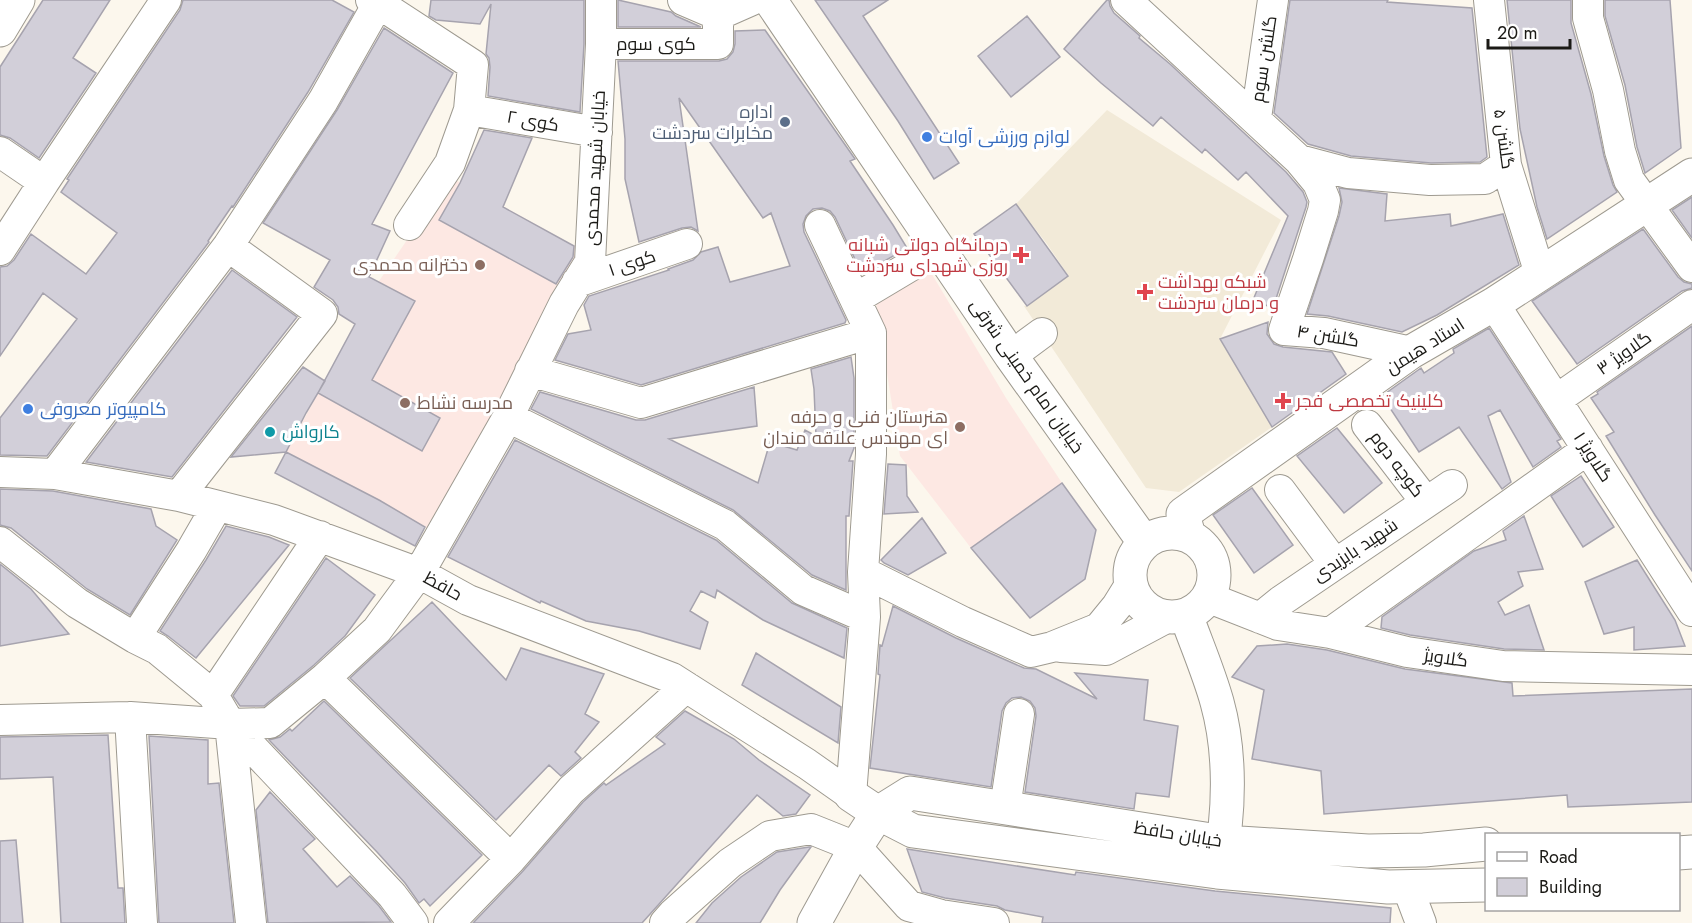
<svg xmlns="http://www.w3.org/2000/svg" width="1692" height="923" viewBox="0 0 1692 923" font-family="Jost,Cairo,sans-serif">
  <rect width="100%" height="100%" fill="#fcf7ed"/>
  <path fill="#f2ead8" d="M1107,110L1281,220L1220,339L1272,427L1179,492L1146,488L1024,306H1027L1068,275L1047,244L1016,204Z"/>
  <path fill="#fde8e3" d="M450,177L580,249L541,320L522,361L428,529L379,500L286,452L379,281Z
    M930,271L1006,398L1062,483L971,548L900,456L876,303Z"/>
  <path fill="#d2cfd9" stroke="#a6a3ae" stroke-width="1.5" d="M43,0H110L73,58L96,73L39,158L10,138L0,135V67Z
    M183,0H332L354,12L308,92L233,207L232,206L208,241L209,242L47,456L0,455V418L77,319L43,293L0,356V267L7,266L14,260L31,234L86,274L117,233L61,192L69,180L67,179L180,10Z
    M431,0H584V44L580,112L488,96L490,67L489,58L486,54L491,4L480,24L436,20L429,16Z
    M618,0L671,12L676,16L701,27H618Z
    M815,0H888L863,16L959,163L934,179L898,121Z
    M1107,0H1109L1110,6L1114,13L1140,36L1139,38L1170,64L1286,172L1303,192L1307,202L1306,207L1273,308L1253,300L1288,216L1246,172L1238,180L1205,149L1202,153L1161,117L1153,126L1101,83L1064,49Z
    M1290,0H1388L1387,2L1472,8L1487,157L1480,162L1431,163L1351,156L1308,144L1274,113Z
    M1507,0H1571V23L1591,94L1604,156L1613,185L1617,192L1547,239L1537,207L1520,129Z
    M1605,0H1670L1681,148L1645,173L1637,147L1625,85L1605,16Z
    M1027,16L1060,57L1011,97L978,56Z
    M384,28L453,73L372,224L390,231L369,277L415,301L372,380L440,418L422,451L318,393L355,324L339,314L338,307L333,300L314,287L330,260L263,223L337,110Z
    M765,30L855,159L850,161L893,225L907,248L862,274L835,217L830,211L822,208L813,209L806,216L803,224L804,232L846,320L845,323L641,385L555,360L568,334L591,330L584,305L589,296L669,270L668,269L693,260L701,252L718,247L730,282L790,266L771,213L763,218L679,98L698,231L691,227L682,228L639,242L625,179V139L618,61H719L727,59L733,52L735,44V31Z
    M484,130L532,138L503,207L574,246L573,257L556,284L439,220L460,183Z
    M1339,188L1387,194L1385,221L1450,214L1451,226L1503,214L1519,265L1437,315L1402,332L1328,316L1307,314L1339,216L1342,202Z
    M1692,197V238L1672,210Z
    M1016,204L1068,276L1027,306L974,234Z
    M1643,229L1678,277L1684,282L1692,284V288L1682,291L1577,364L1532,301Z
    M232,270L297,317L172,477L86,462Z
    M1268,322L1267,334L1274,344L1283,347L1332,352L1346,374L1272,427L1220,339Z
    M1692,326V571L1655,515L1606,436L1614,432L1591,398L1598,394L1597,392Z
    M1489,328L1561,439L1557,441L1561,447L1533,467L1500,410L1488,416L1511,482L1502,489L1459,427L1419,452L1382,396L1421,368L1424,373L1454,353L1453,349Z
    M851,357L854,378V448L849,461H853L849,516H846V590L812,575L733,510L531,409L540,392L636,420H645L754,387L757,426L669,439L758,483L770,442L797,450L805,430L816,436L814,389L811,369Z
    M303,367L325,381L306,413L286,452L231,457Z
    M1337,428L1382,483L1344,513L1297,456Z
    M515,440L716,540L792,603L847,628L844,658L763,620L717,590L715,598L701,591L690,611L708,622L700,649L639,631L586,621L541,601L540,603L448,557Z
    M286,452L379,500L425,527L415,546L275,473Z
    M888,464L906,465L907,496L918,512L884,514Z
    M1581,476L1614,527L1583,547L1551,496Z
    M1062,483L1096,530L1085,579L1030,618L971,548Z
    M1252,488L1293,545L1254,573L1213,515Z
    M0,489L53,491L151,509L156,526L177,540L130,615L87,589L11,528L0,525Z
    M1524,516L1543,569L1518,572L1523,586L1498,602L1505,615L1529,605L1544,650L1504,649L1410,635L1381,628L1382,617L1474,551L1506,540L1503,531Z
    M922,518L946,553L908,575L884,563L881,560Z
    M226,526L269,537L289,545L196,658L168,636L160,631L206,560Z
    M326,558L375,595L345,636L314,665L264,706H240L233,696Z
    M1637,560L1675,620L1685,646L1634,650V627L1604,634L1585,582Z
    M0,564L31,589L69,634L0,646Z
    M432,602L506,680L521,648L604,674L585,714L599,722L575,752L581,758L561,776L549,765L496,820L350,678Z
    M893,606L956,638L1024,668L1036,669L1097,699L1075,673L1148,680L1144,720L1178,726L1169,797L1136,793L1134,809L1025,792L1036,716L1035,708L1030,701L1021,697L1012,698L1006,703L1002,711L991,787L870,768L880,675L878,674L880,645L882,646Z
    M1287,644L1327,650L1405,669L1512,683L1513,696L1692,689V802L1568,807L1567,795L1324,814L1321,771L1252,759L1264,690L1232,677L1257,646Z
    M756,653L841,707L838,743L742,685Z
    M324,701L482,855L430,906L424,899L419,903L405,883L377,852L269,740L280,737L290,729L292,731Z
    M685,711L734,739L759,760L810,795L796,814L783,816L757,795L642,923H473L523,871L583,802L604,783L606,785L665,744L656,737Z
    M108,735L118,888H123L125,923H61L53,777L0,779V737Z
    M149,736L208,740V784L219,783L234,923H159Z
    M270,792L315,839L303,849L337,887L350,876L379,906L391,922L268,923L256,810Z
    M16,840L23,923H0V841Z
    M809,847H811L780,890L760,923H696L712,903L741,877L777,852Z
    M907,849L1075,875L1076,872L1215,891L1391,908L1390,923H1042L1043,917L1005,910L997,906L945,898L922,892Z"/>
  <g fill="none" stroke-linecap="round" stroke-linejoin="round">
    <defs>
      <path id="minor" d="M371,0L378,3L473,65L469,110L450,163L409,225
        M683,0L718,15
        M1126,0L1299,160L1318,183L1325,200L1323,211L1308,259L1284,330L1324,333L1411,352
        M1489,0L1506,165L1540,274
        M1588,0V18L1608,90L1620,151L1629,180L1692,267
        M718,15L752,0
        M601,44H718V15
        M469,110L597,132
        M1256,118L1273,0
        M0,152L44,182L0,250
        M1299,160L1348,173L1430,180L1485,179L1506,165
        M44,182L166,0
        M820,225L871,333V454L863,572L865,617L851,795
        M577,282L687,244
        M855,299L917,262L936,246
        M1494,304L1692,611
        M1011,356L1042,333
        M530,371L641,403L871,333
        M1556,400L1692,305
        M508,417L725,525L803,590L865,617
        M1367,425L1426,502
        M0,472L55,474L179,496L274,520L419,573L468,600L672,678L807,764L851,795
        M55,474L228,246L323,101L380,0
        M1280,490L1335,564
        M179,496L322,314L228,246
        M0,542L77,603L135,638L157,649L213,695L230,724L251,923
        M863,572L963,622L1031,652L1052,647L1099,628L1117,606L1130,585
        M1207,597L1278,625L1330,633L1407,652L1503,666L1692,670
        M1260,618L1281,601L1452,485
        M1330,633L1588,449
        M135,638L191,551L217,506
        M1061,647L1106,650L1168,617
        M325,678L511,859
        M213,695L320,536
        M130,717L142,923
        M0,720L130,717L230,724L270,723L325,678L377,630L419,573L508,417L564,304L590,262L601,44V0
        M230,724L392,895L413,923
        M1005,808L1019,714
        M1407,886L1421,923
        M449,923L511,859L571,790L686,687
        M665,923L673,914L730,863L770,836L811,829L856,847L909,906L941,915L994,923"/>
      <path id="major" d="M770,0L1011,356L1144,542
        M0,30L18,0
        M1130 575a42 42 0 1 1 84 0a42 42 0 1 1-84 0Z
        M1189,536L1183,514L1411,352L1494,304L1692,175
        M1186,615C1196,643 1209,673 1217,702C1231,752 1230,813 1219,864
        M851,795L878,813L913,831L1217,872L1388,887L1486,885
        M1678,853L1692,852
        M814,923L856,847L878,813L910,793L1224,842L1368,851L1424,850L1486,844"/>
    </defs>
    <use href="#minor" stroke="#9e9a90" stroke-width="32"/>
    <use href="#major" stroke="#9e9a90" stroke-width="35"/>
    <use href="#minor" stroke="#fff" stroke-width="30"/>
    <use href="#major" stroke="#fff" stroke-width="33"/>
  </g>
  <circle fill="#5c6f8a" stroke="#fff" stroke-width="2" cx="785" cy="122" r="6"/>
  <g fill="#3f7fe0" stroke="#fff" stroke-width="2">
    <circle cx="927" cy="137" r="6"/>
    <circle cx="28" cy="409" r="6"/>
  </g>
  <g fill="#e0444e" stroke="#fff" stroke-width="2">
    <path d="M1018 246h6v6h6v6h-6v6h-6v-6h-6v-6h6z"/>
    <path d="M1142 283h6v6h6v6h-6v6h-6v-6h-6v-6h6z"/>
    <path d="M1280 392h6v6h6v6h-6v6h-6v-6h-6v-6h6z"/>
  </g>
  <g fill="#8d6e63" stroke="#fff" stroke-width="2">
    <circle cx="480" cy="265" r="6"/>
    <circle cx="405" cy="403" r="6"/>
    <circle cx="960" cy="427" r="6"/>
  </g>
  <circle fill="#0f9aa8" stroke="#fff" stroke-width="2" cx="270" cy="432" r="6"/>
  <g text-anchor="middle" dominant-baseline="central" stroke-width="6" stroke-linejoin="round" paint-order="stroke">
    <g font-size="18" fill="#1b1a16" stroke="#fff">
      <text x="656" y="44">کوی سوم</text>
      <text transform="translate(1264 59) rotate(-81)">گلشن سوم</text>
      <text transform="translate(533 121) rotate(10)">کوی ۲</text>
      <text transform="translate(1504 139) rotate(82)">گلشن ۵</text>
      <text transform="translate(595 168) rotate(-87)">خیابان شهید محمدی</text>
      <text transform="translate(632 263) rotate(-19)">کوی ۱</text>
      <text transform="translate(1328 336) rotate(9)">گلشن ۴</text>
      <text transform="translate(1425 346) rotate(-32)">استاد هیمن</text>
      <text transform="translate(1624 353) rotate(-35)">گلاویژ ۳</text>
      <text transform="translate(1027 376) rotate(55)">خیابان امام خمینی شرقی</text>
      <text transform="translate(1593 457) rotate(57)">گلاویژ ۱</text>
      <text transform="translate(1397 464) rotate(53)">کوچه دوم</text>
      <text transform="translate(1355 550) rotate(-34)">شهید بایزیدی</text>
      <text transform="translate(443 586) rotate(29)">حافظ</text>
      <text transform="translate(1446 658) rotate(8)">گلاویژ</text>
      <text transform="translate(1178 834) rotate(9)">خیابان حافظ</text>
    </g>
    <g font-size="18" fill="#4e5e75" stroke="#fff" text-anchor="end">
      <text x="773" y="112">اداره<tspan x="773" dy="21">مخابرات سردشت</tspan></text>
    </g>
    <g font-size="18" fill="#366cbe" stroke="#fff" text-anchor="start">
      <text x="939" y="137">لوازم ورزشی آوات</text>
      <text x="40" y="409">کامپیوتر معروفی</text>
    </g>
    <g font-size="18" fill="#be3a42" stroke="#fff" text-anchor="start">
      <text x="1008" y="245" text-anchor="end">درمانگاه دولتی شبانه<tspan x="1008" dy="21">روزی شهدای سردشت</tspan></text>
      <text x="1158" y="282">شبکه بهداشت<tspan x="1158" dy="21">و درمان سردشت</tspan></text>
      <text x="1296" y="401">کلینیک تخصصی فجر</text>
    </g>
    <g font-size="18" fill="#785e54" stroke="#fff" text-anchor="end">
      <text x="468" y="265">دخترانه محمدی</text>
      <text x="417" y="403" text-anchor="start">مدرسه نشاط</text>
      <text x="948" y="417">هنرستان فنی و حرفه<tspan x="948" dy="21">ای مهندس علاقه مندان</tspan></text>
    </g>
    <g font-size="18" fill="#0d838f" stroke="#fff" text-anchor="start">
      <text x="282" y="432">کارواش</text>
    </g>
  </g>
  <rect x="1485" y="833" width="195" height="78" fill="#ffffff" stroke="#a4a3a2" stroke-width="1.5"/>
  <rect x="1497" y="852" width="30" height="9" fill="#ffffff" stroke="#a4a3a2" stroke-width="1.5"/>
  <text x="1539" y="863" font-size="18" fill="#1b1a16">Road</text>
  <rect x="1497" y="878" width="30" height="18" fill="#d2cfd9" stroke="#a4a3a2" stroke-width="1.5"/>
  <text x="1539" y="893" font-size="18" fill="#1b1a16">Building</text>
  <path d="M1488 39v9h82v-9" fill="none" stroke="#1b1a16" stroke-width="3"/>
  <text x="1497" y="39" font-size="18" fill="#1b1a16" stroke="#ffffff" stroke-width="4.5" paint-order="stroke">20 m</text>
</svg>
